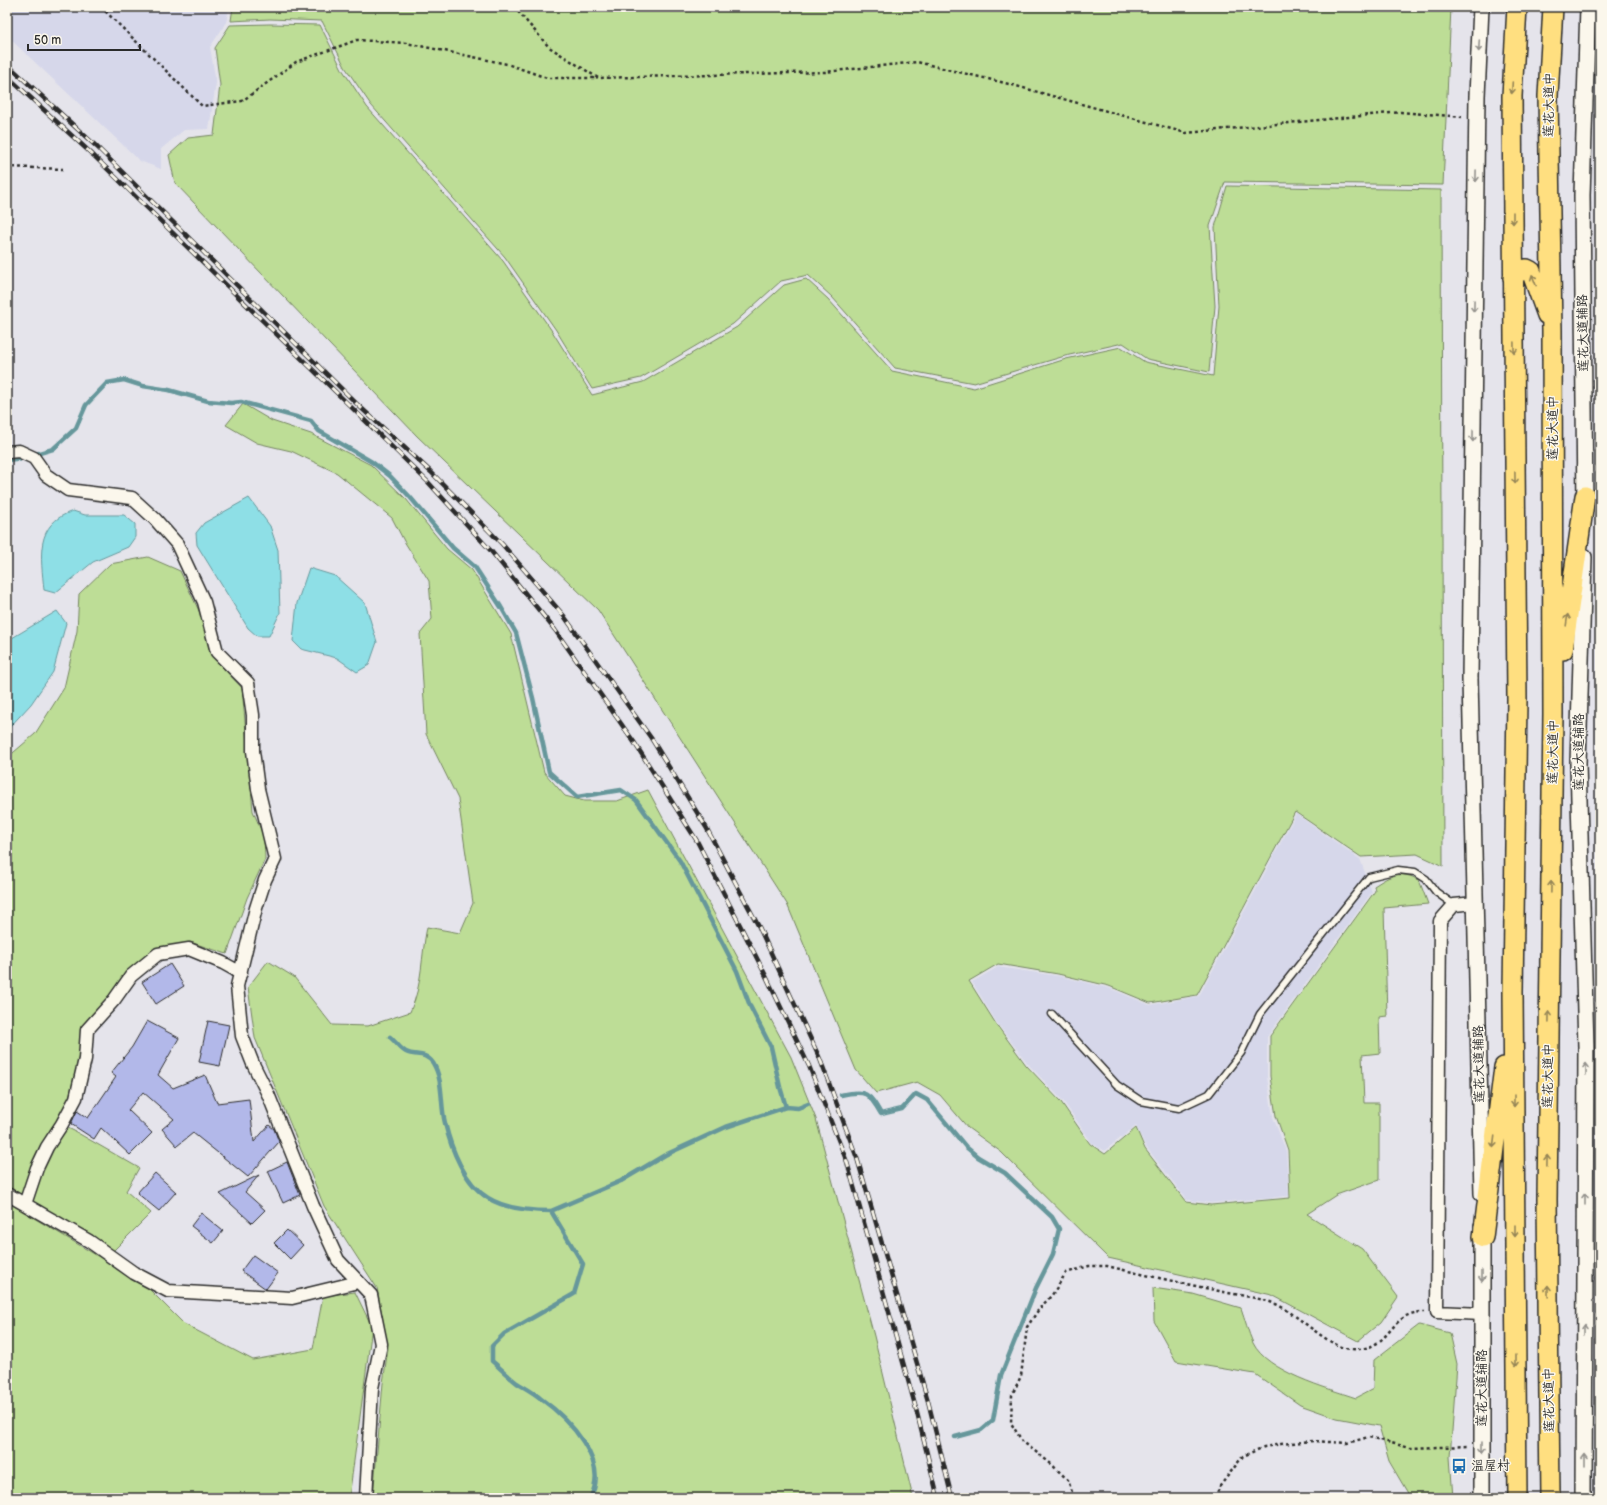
<svg xmlns="http://www.w3.org/2000/svg" width="1607" height="1505" viewBox="0 0 1607 1505" font-family="'Balsamiq Sans','LXGW WenKai TC',sans-serif">
  <rect width="100%" height="100%" fill="#e5e4eb"/>
  <filter id="ink" filterUnits="userSpaceOnUse"><feTurbulence type="fractalNoise" baseFrequency=".025" numOctaves="2"/><feDisplacementMap in="SourceGraphic" scale="8" xChannelSelector="R" yChannelSelector="G"/><feConvolveMatrix kernelMatrix="1 2 1 2 8 2 1 2 1" color-interpolation-filters="sRGB"/></filter>
  <g filter="url(#ink)">
    <path fill="#d6d7ea" d="M7,7H229L226,23L210,47L216,83L209,129L184,130L161,149V169L140,161L7,36Z
      M1296,814L1360,859L1372,892L1267,1037V1077L1273,1117L1286,1151L1289,1196L1211,1203L1187,1200L1146,1147L1136,1126L1104,1151L1092,1143L1063,1101L1028,1064L997,1023L972,982L998,967L1059,976L1109,988L1150,1005L1199,996Z"/>
    <path fill="#bddd96" stroke="#748460" d="M233,7H1451L1443,185L1225,182L1210,226L1215,306L1209,372L1147,359L1123,343L1065,356L974,383L895,368L832,297L808,275L781,281L733,324L641,378L592,389L556,330L505,257L371,105L345,67L322,21L270,19L231,21Z
      M270,24L320,25L342,69L367,107L503,261L552,331L592,395L643,382L737,327L784,285L806,279L828,299L892,371L974,388L1066,359L1121,347L1145,362L1213,376L1219,306L1215,227L1227,186L1441,190L1443,866L1417,854L1361,857L1295,812L1197,995L1150,1003L1109,986L1058,974L998,964L969,981L996,1024L1026,1065L1061,1102L1090,1144L1105,1154L1136,1128L1145,1149L1186,1202L1211,1205L1290,1198L1288,1150L1276,1116L1270,1076V1036L1375,891L1374,886C1391,875 1400,870 1419,880L1428,904L1384,908L1387,1016L1379,1017L1380,1053L1362,1055L1364,1103H1379V1180L1336,1195L1307,1214L1362,1249L1398,1297L1381,1322L1358,1341L1272,1295L1108,1258L1001,1152L968,1128L940,1095L917,1082L876,1093L856,1070L787,904L598,610L417,436L175,183L169,155L188,138L214,135L220,85L215,48L230,25Z
      M243,404L272,421L311,434L371,465L406,499L447,549L472,570L511,634L544,772L565,796L584,801H617L648,790L791,1057L816,1119L874,1336L913,1498H373L383,1383L388,1348L377,1288L324,1206L255,1038L248,987L268,961L294,977L332,1025L368,1026L410,1012C423,984 421,956 427,927L460,933L473,903L458,799L426,734L420,634L432,619L429,581L404,541L392,518L337,473L291,451L257,443L226,425Z
      M148,557L180,571L200,613L211,655L242,688L253,811L264,837L265,859L247,898L227,954L190,942L155,951L84,1027C81,1065 74,1089 58,1123L76,1132L139,1168L126,1191L151,1213L112,1252L7,1189V758L35,734L64,688L77,631L79,594L110,564Z
      M7,1202L143,1283L184,1324L253,1360L313,1349L323,1296L355,1292L372,1327L349,1498H7Z
      M1153,1288L1193,1294L1241,1308C1245,1319 1248,1332 1253,1343C1267,1372 1327,1388 1356,1398L1373,1389L1374,1360L1419,1325L1450,1333L1457,1364L1450,1457L1453,1498H1410L1409,1495L1389,1461L1379,1426L1337,1418L1300,1405L1255,1374L1176,1361L1154,1321Z"/>
    <path fill="#8edfe6" stroke="#66979b" d="M249,498L270,526L278,550L280,613L269,636H257L248,628L197,545L196,533L204,523Z
      M73,511L85,515H124L135,524V537L128,547L93,562L55,593L44,590C41,557 34,524 73,511Z
      M309,568L335,576L365,603L377,642L369,665L357,672L337,658L301,649L293,641L297,603Z
      M57,611L66,623L53,672L31,704L7,730V641Z"/>
    <g fill="none" stroke-linecap="round" stroke-linejoin="round">
      <path stroke="#66979b" stroke-width="4.5" d="M36,454L53,449L76,428L86,405L107,383L124,380L143,386L169,390L208,401L231,403L241,402L311,421L319,431L372,462L390,476L410,497L453,548L475,567L501,607L516,633L533,698L549,772L577,797L621,790L636,800L680,861L737,971L750,1006L771,1047L780,1087L786,1107L798,1108L808,1104
        M7,460L23,458
        M390,1037C395,1041 400,1049 406,1052C416,1057 424,1051 433,1063C444,1081 440,1104 445,1123C451,1149 465,1184 488,1198C506,1209 531,1211 551,1211L583,1264L574,1294L504,1334L492,1346V1361C500,1368 508,1376 517,1383C525,1388 533,1392 540,1398C568,1418 611,1462 590,1498
        M841,1095C866,1089 869,1093 881,1114L902,1109L916,1094L927,1100L966,1147L978,1157L1005,1173L1052,1217L1059,1229L1053,1254L1036,1288L1001,1375L993,1420L981,1430L955,1437
        M551,1211L621,1181L665,1155L726,1127L786,1107"/>
    </g>
    <path fill="#b2b8e9" stroke="#2b2b2b" d="M170,964L184,986L156,1004L142,982Z
      M147,1021L179,1038L158,1075L173,1088L205,1075L217,1103L249,1099L254,1142L269,1125L274,1129L279,1142L248,1177L193,1133L177,1146L162,1129L174,1119L143,1092L128,1110L152,1133L130,1155L101,1128L94,1139L71,1124L77,1111L88,1118L116,1077L111,1073L132,1047Z
      M208,1021L229,1025L220,1066L199,1062Z
      M287,1162L300,1195L283,1203L268,1171Z
      M155,1173L176,1192L159,1211L137,1193Z
      M259,1175L245,1192L265,1210L252,1223L220,1194Z
      M201,1213L223,1231L213,1243L191,1226Z
      M287,1230L303,1245L290,1259L274,1243Z
      M253,1255L278,1273L266,1289L241,1271Z"/>
    <g fill="none" stroke-linecap="round" stroke-linejoin="round">
      <defs>
        <path id="service" d="M1052,1014L1117,1085L1141,1101L1179,1108L1209,1094L1241,1053L1260,1014L1369,877L1398,870L1415,872L1426,879L1436,892L1454,905"/>
        <path id="minor" d="M7,452L19,451L34,458L46,475L68,490L132,498L155,519L177,544L204,602L217,652L248,683L253,715V751L258,789L275,859L265,880L256,908L237,986L242,1036L253,1064L268,1094L313,1206L338,1260L371,1295L381,1344L372,1388L366,1498
          M1475,903L1454,905L1440,921L1437,1312L1482,1314
          M7,1194L89,1241L134,1273L168,1291L292,1298L358,1282
          M25,1204L37,1168L47,1147L62,1124L76,1098L85,1059L87,1030L114,1000L131,976L158,954L189,949L223,963L241,973"/>
        <path id="tertiary" d="M1481,7L1477,96L1470,679L1482,1194
          M1585,507L1582,195L1588,7
          M1584,557L1578,764L1586,1047L1584,1498
          M1482,1498V1226"/>
        <path id="primary" d="M1517,7L1512,96L1517,699L1513,992L1517,1498
          M1513,278L1520,270L1527,269L1531,271L1547,315
          M1563,650L1585,496
          M1483,1237L1504,1067
          M1550,1498L1547,1199L1553,714L1552,330L1548,96L1553,7"/>
      </defs>
      <use href="#service" stroke="#2b2b2b" stroke-width="9"/>
      <use href="#minor" stroke="#2b2b2b" stroke-width="15"/>
      <use href="#tertiary" stroke="#2b2b2b" stroke-width="18"/>
      <use href="#primary" stroke="#2b2b2b" stroke-width="22"/>
      <path stroke="#2b2b2b" stroke-width="2.5" stroke-dasharray="3 3" stroke-linecap="butt" d="M101,7L202,106L242,101L296,62L357,40L406,43L507,64L547,78H597
        M514,7L549,47L598,78L825,72L917,62L1009,84L1186,133L1401,112L1462,117
        M7,167L63,169
        M1074,1498L1068,1480L1050,1463L1022,1441L1011,1423L1012,1395L1021,1376L1027,1327L1039,1309L1052,1295L1066,1273L1089,1266H1107C1144,1275 1182,1283 1219,1291C1237,1295 1256,1297 1273,1303C1296,1311 1326,1347 1351,1349C1393,1352 1387,1311 1425,1312
        M1215,1498L1220,1486L1243,1456L1264,1447L1281,1444L1313,1441L1347,1443L1369,1437L1410,1448L1469,1446"/>
      <use href="#service" stroke="#fbf7ec" stroke-width="6"/>
      <use href="#minor" stroke="#fbf7ec" stroke-width="12"/>
      <use href="#tertiary" stroke="#fbf7ec" stroke-width="15"/>
      <use href="#primary" stroke="#ffdf80" stroke-width="19"/>
      <defs>
        <path id="rail" d="M7,64L97,147L358,405L431,472L502,544L564,616L651,738L706,827L759,927L820,1059L857,1158L928,1401L952,1498
          M7,76L93,155L428,482L491,551L555,630L634,742L697,841L765,974L809,1066L847,1162L915,1405L938,1498"/>
      </defs>
      <use href="#rail" stroke="#2b2b2b" stroke-width="4.5"/>
      <use href="#rail" stroke="#fbf7ec" stroke-width="3" stroke-dasharray="9" stroke-linecap="butt"/>
    </g>
    <defs><path id="oneway-shaft" d="M-6 0H5M1.5-3L5.5 0L1.5 3" fill="none" stroke-width="1.6" stroke-linecap="round" stroke-linejoin="round"/></defs>
    <g stroke="#93918c">
      <use href="#oneway-shaft" transform="translate(1479 46) rotate(93)"/>
      <use href="#oneway-shaft" transform="translate(1476 176) rotate(91)"/>
      <use href="#oneway-shaft" transform="translate(1474 306) rotate(91)"/>
      <use href="#oneway-shaft" transform="translate(1473 436) rotate(91)"/>
      <use href="#oneway-shaft" transform="translate(1586 1069) rotate(-90)"/>
      <use href="#oneway-shaft" transform="translate(1585 1199) rotate(-90)"/>
      <use href="#oneway-shaft" transform="translate(1482 1276) rotate(90)"/>
      <use href="#oneway-shaft" transform="translate(1584 1329) rotate(-90)"/>
      <use href="#oneway-shaft" transform="translate(1482 1448) rotate(90)"/>
      <use href="#oneway-shaft" transform="translate(1584 1459) rotate(-90)"/>
    </g>
    <g stroke="#958556">
      <use href="#oneway-shaft" transform="translate(1512 88) rotate(93)"/>
      <use href="#oneway-shaft" transform="translate(1513 218) rotate(90)"/>
      <use href="#oneway-shaft" transform="translate(1534 280) rotate(-111)"/>
      <use href="#oneway-shaft" transform="translate(1514 348) rotate(89)"/>
      <use href="#oneway-shaft" transform="translate(1515 478) rotate(89)"/>
      <use href="#oneway-shaft" transform="translate(1567 620) rotate(-82)"/>
      <use href="#oneway-shaft" transform="translate(1551 887) rotate(-89)"/>
      <use href="#oneway-shaft" transform="translate(1549 1017) rotate(-89)"/>
      <use href="#oneway-shaft" transform="translate(1514 1101) rotate(90)"/>
      <use href="#oneway-shaft" transform="translate(1494 1142) rotate(97)"/>
      <use href="#oneway-shaft" transform="translate(1547 1161) rotate(-89)"/>
      <use href="#oneway-shaft" transform="translate(1515 1231) rotate(90)"/>
      <use href="#oneway-shaft" transform="translate(1548 1291) rotate(-91)"/>
      <use href="#oneway-shaft" transform="translate(1516 1361) rotate(90)"/>
    </g>
  </g>
  <defs>
    <symbol id="bus-bare" viewBox="-9 -9 18 18"><path d="M-5-6H5V4H4V6H2V4H-2V6H-4V4H-5ZM-3.5-4V0h7V-4ZM-3.5 1.2v1.5H-2V1.2ZM2 1.2v1.5H3.5V1.2Z" fill="#1f6fb2" stroke="#fbf7ec" stroke-width="2.5" paint-order="stroke"/></symbol>
  </defs>
  <g fill-rule="evenodd">
    <use href="#bus-bare" x="1448" y="1455" width="22" height="22"/>
  </g>
  <g text-anchor="middle" dominant-baseline="central" stroke-width="3" stroke-linejoin="round" paint-order="stroke">
    <g font-size="13" fill="#2b2b2b" stroke="#fbf7ec">
      <text transform="translate(1549 105) rotate(-89)">莲花大道中</text>
      <text transform="translate(1583 333) rotate(-91)">莲花大道辅路</text>
      <text transform="translate(1553 428) rotate(-90)">莲花大道中</text>
      <text transform="translate(1553 752) rotate(-89)">莲花大道中</text>
      <text transform="translate(1579 752) rotate(-90)">莲花大道辅路</text>
      <text transform="translate(1479 1064) rotate(-91)">莲花大道辅路</text>
      <text transform="translate(1548 1076) rotate(-89)">莲花大道中</text>
      <text transform="translate(1482 1388) rotate(-90)">莲花大道辅路</text>
      <text transform="translate(1549 1400) rotate(-91)">莲花大道中</text>
    </g>
    <g font-size="13" fill="#2b2b2b" stroke="#fbf7ec" text-anchor="start">
      <text x="1471" y="1466">温屋村</text>
    </g>
  </g>
  <rect width="1607" height="1505" fill="none" stroke="#fbf7ec" stroke-width="24"/>
  <rect x="12" y="12" width="1583" height="1481" fill="none" stroke="#2b2b2b" stroke-width="1.5" filter="url(#ink)"/>
  <path d="M28 44v6h112v-6" fill="none" stroke="#2b2b2b" stroke-width="2"/>
  <text x="34" y="44" font-size="12" fill="#2b2b2b" stroke="#fbf7ec" stroke-width="3" paint-order="stroke">50 m</text>
</svg>
